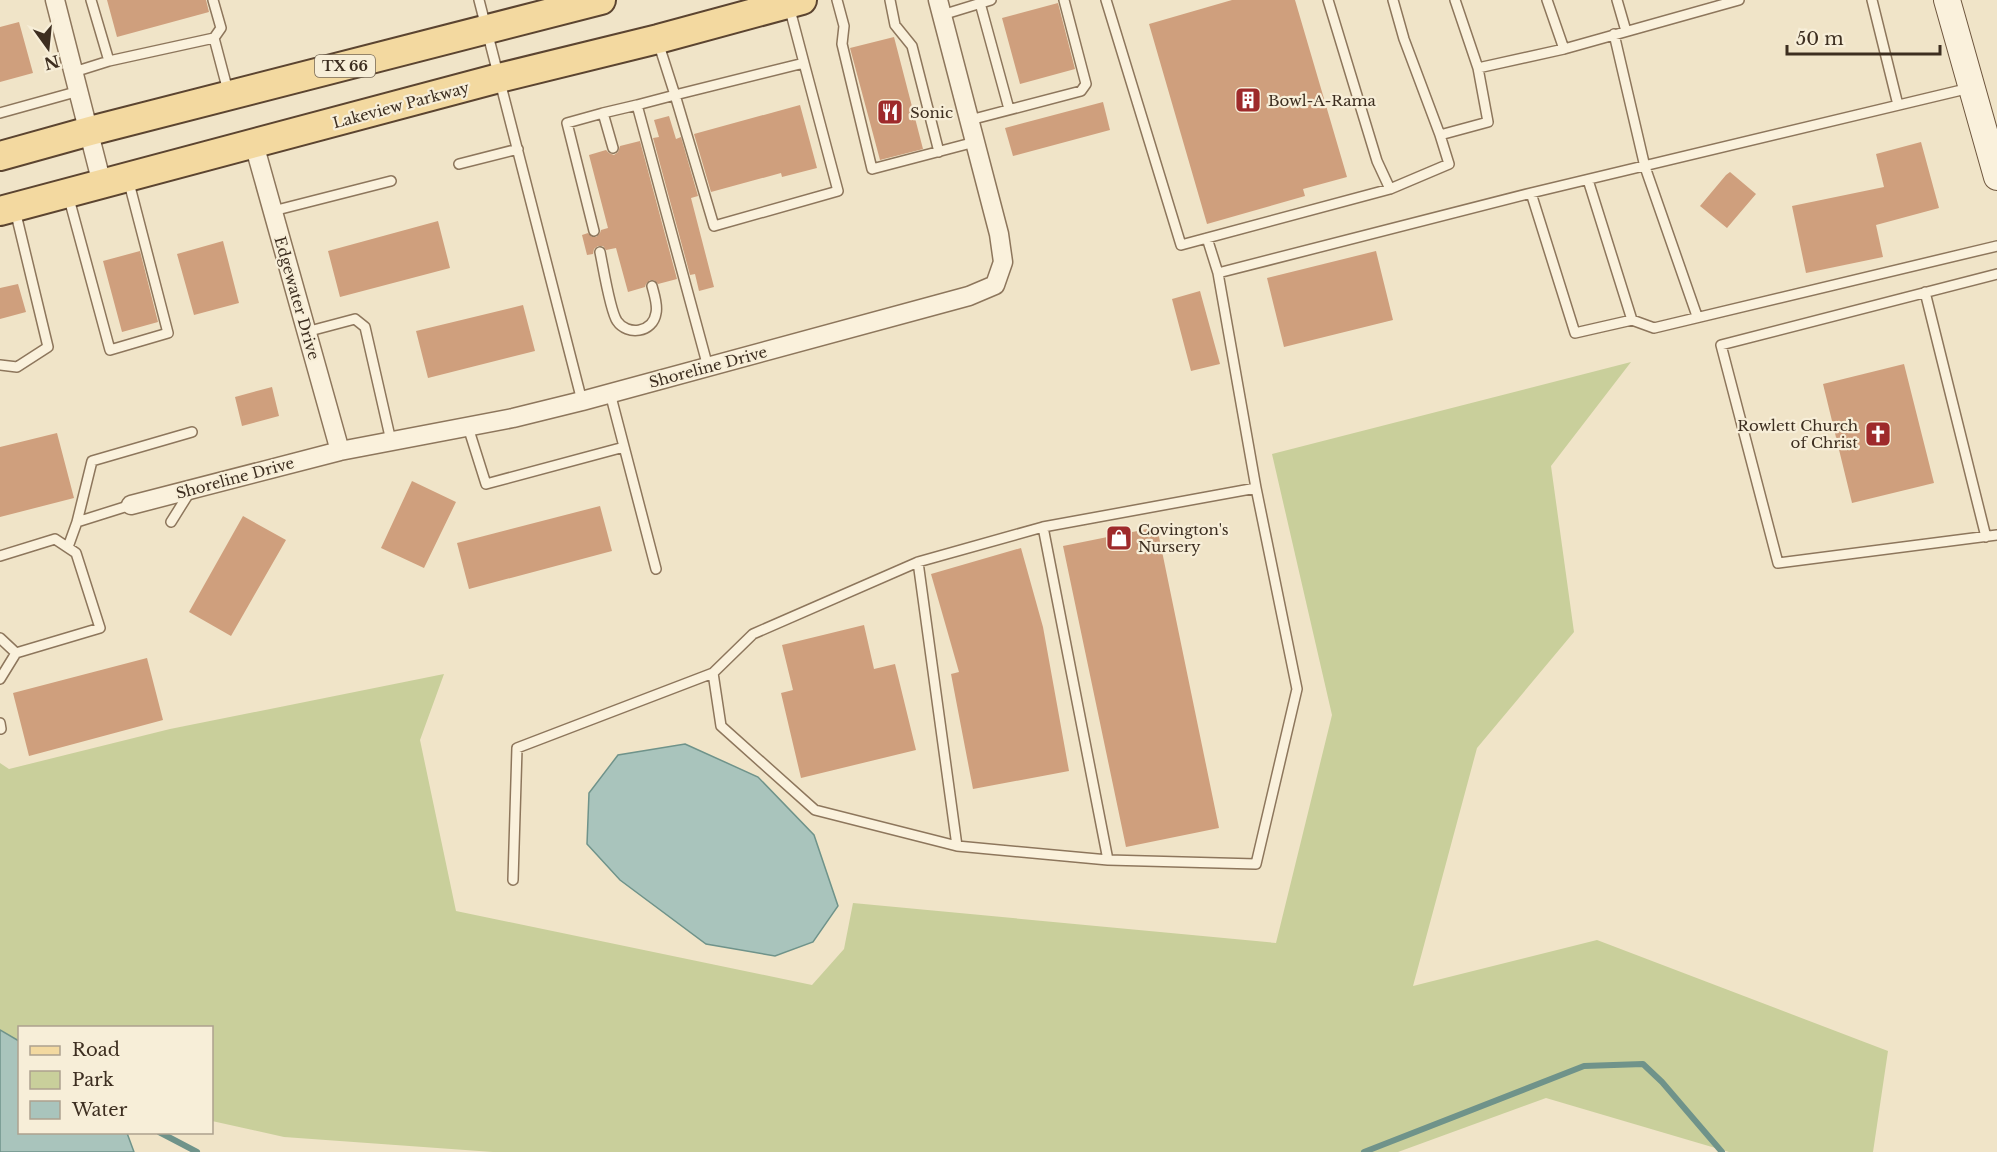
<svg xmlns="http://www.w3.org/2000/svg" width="1997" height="1152" viewBox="0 0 1997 1152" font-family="'Libre Baskerville',serif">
  <rect width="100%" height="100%" fill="#f0e4c8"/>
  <path fill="#c9cf9b" d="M1631,362L1551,466L1574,632L1477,748L1413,986L1597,940L1888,1051L1873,1152H1729L1546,1098L1398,1152H493L284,1137L212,1121V1028H20L19,1041L0,1030V763L9,769L170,729L444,674L420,740L456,911L812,985L844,949L853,903L1276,943L1332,715L1272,454Z"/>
  <path fill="#a9c4bc" stroke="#6f938a" stroke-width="1.5" d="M685,744L758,777L814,835L838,906L813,942L775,956L706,944L620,880L587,844L589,793L618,755Z
    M0,1030L19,1041L20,1132L127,1133L134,1152H0Z"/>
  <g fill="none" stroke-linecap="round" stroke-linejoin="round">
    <path stroke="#6f938a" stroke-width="6" d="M159,1132L197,1152
      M1364,1152L1584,1066L1643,1064L1662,1082L1722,1152"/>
  </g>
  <path fill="#cf9f7d" d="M107,0H206L209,12L117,37Z
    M1232,0H1295L1347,177L1303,189L1305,196L1207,224L1149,24Z
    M1058,3L1075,69L1020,84L1002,18Z
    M19,22L33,73L0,82V27Z
    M894,37L923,149L880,160L850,48Z
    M1103,102L1110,130L1013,156L1005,128Z
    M800,105L817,168L782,177L781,173L711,192L694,134Z
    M669,116L676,139L681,137L698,196L691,198L714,287L699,291L695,274L690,275L653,138L659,137L654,120Z
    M640,141L677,279L658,284L654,280H650L646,284L645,287L628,292L616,248L606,250L603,246H598L594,249L593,254L587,255L582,235L588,233L592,237H596L600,233L601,230L608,228L589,155L606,150L609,153L614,155L618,152L620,146Z
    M1921,142L1939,208L1876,225L1883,257L1806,273L1792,206L1884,187L1876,154Z
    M1730,172L1756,194L1727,228L1700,206L1726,175Z
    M438,221L450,268L340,297L328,251Z
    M223,241L239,303L194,315L177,254Z
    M140,251L158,322L122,332L103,261Z
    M1376,251L1393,320L1284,347L1267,278Z
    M18,284L26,312L0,319V288Z
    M1200,291L1220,364L1191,371L1172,299Z
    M523,305L535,351L428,378L416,331Z
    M1904,364L1934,483L1852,503L1823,384Z
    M272,387L279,416L242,426L235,397Z
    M57,433L74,498L0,517V447Z
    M412,481L456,502L424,568L381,548Z
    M600,506L612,551L469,589L457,543Z
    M243,516L286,540L231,636L189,612Z
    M1157,527L1219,828L1126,847L1063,546Z
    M1021,548L1043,627L1069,771L973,789L951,674L959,672L931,574Z
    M864,625L874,669L895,664L916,750L801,778L781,693L793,690L782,645Z
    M147,658L163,720L29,756L13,693Z"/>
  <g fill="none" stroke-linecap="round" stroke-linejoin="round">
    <defs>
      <path id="lane" d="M213,0L221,28L214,38
        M479,0L582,401
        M837,0L844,26L842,44L872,169L975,142
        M890,0L895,25L912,46L939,152
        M1106,0L1181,245L1390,189L1449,164L1440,135L1488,122L1478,68L1564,49L1739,0
        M1328,0L1377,161L1390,189
        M1393,0L1404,39L1440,135
        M1455,0L1478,68
        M1547,0L1564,49
        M1617,0L1626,31
        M1872,0L1898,105
        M980,3L1009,109
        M789,6L804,63L675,95L714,226L838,191L804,63
        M942,15L991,0
        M1614,34L1645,167L1697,316
        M658,42L675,95L637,105L708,367
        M109,61L214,38L228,91
        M74,72L109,61L91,0
        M0,113L79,91
        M603,113L637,105
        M970,120L1081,91L1086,84L1064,0
        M459,164L518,149
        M1588,180L1632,320
        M1531,193L1575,333L1632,320L1654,328L1997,246
        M68,195L110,350L168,333L128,179
        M273,211L391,181
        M594,231L567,123L603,113L613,148
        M600,252C603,266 610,311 617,321C627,336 653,333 656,313C658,305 654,294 652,286
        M1218,273L1531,193L1970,88
        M1997,274L1721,345L1778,563L1997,535
        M1925,292L1986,537
        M306,332L355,319L365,327L391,441
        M0,365L17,367L48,347L15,210
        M610,393L656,569
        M468,427L486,484L624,447
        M77,522L92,461L192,432
        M171,522L191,490
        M1043,527L1108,860L957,846L815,810L721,726L713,673L753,634L918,562L1043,527L1256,488L1218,273L1207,238
        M68,547L77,522L131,505
        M0,556L55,539L76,553L100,628L16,653L0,638
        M918,562L957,846
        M0,679L16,653
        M0,723L1,729
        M1108,860L1256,864L1297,689L1256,488
        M513,880L517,748L713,673"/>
      <path id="street" d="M55,0L102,184
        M254,144L340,451
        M131,505L340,451L513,418L582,401L969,296L995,285L1003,262L999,234L938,0"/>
      <path id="secondary" d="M1947,0L1997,177"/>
      <path id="primary" d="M0,156L90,131L601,0
        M0,211L499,78L658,39L802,0"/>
    </defs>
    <use href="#lane" stroke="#8d765c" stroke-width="12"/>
    <use href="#street" stroke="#8d765c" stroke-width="21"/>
    <use href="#secondary" stroke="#6f573f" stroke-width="28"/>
    <use href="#primary" stroke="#5b4430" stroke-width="32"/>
    <use href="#lane" stroke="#faf1dc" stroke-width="9"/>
    <use href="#street" stroke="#faf1dc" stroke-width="18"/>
    <use href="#secondary" stroke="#faf1dc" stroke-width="26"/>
    <use href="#primary" stroke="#f3d9a0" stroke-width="28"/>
  </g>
  <defs>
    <symbol id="building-square" viewBox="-11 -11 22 22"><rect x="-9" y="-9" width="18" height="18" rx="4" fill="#9e2a2b" stroke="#f7eed8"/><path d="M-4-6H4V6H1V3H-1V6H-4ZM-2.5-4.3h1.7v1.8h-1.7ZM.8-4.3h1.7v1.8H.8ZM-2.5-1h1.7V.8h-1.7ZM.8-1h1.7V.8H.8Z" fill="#fff"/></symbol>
    <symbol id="restaurant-square" viewBox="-11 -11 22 22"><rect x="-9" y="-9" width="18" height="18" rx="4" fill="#9e2a2b" stroke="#f7eed8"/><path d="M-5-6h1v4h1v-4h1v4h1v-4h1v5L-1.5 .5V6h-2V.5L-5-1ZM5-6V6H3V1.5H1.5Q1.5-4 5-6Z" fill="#fff"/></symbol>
    <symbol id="church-square" viewBox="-11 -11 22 22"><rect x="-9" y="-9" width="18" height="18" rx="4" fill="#9e2a2b" stroke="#f7eed8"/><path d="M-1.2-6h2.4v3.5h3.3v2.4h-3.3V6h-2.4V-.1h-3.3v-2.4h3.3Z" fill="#fff"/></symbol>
    <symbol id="shop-square" viewBox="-11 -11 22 22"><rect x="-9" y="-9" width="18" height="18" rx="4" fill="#9e2a2b" stroke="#f7eed8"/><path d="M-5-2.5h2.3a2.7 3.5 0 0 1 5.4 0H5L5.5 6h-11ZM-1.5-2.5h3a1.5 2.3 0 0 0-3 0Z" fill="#fff"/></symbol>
  </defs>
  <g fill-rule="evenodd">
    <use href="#building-square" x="1233" y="85" width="30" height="30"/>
    <use href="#restaurant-square" x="875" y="97" width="30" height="30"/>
    <use href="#church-square" x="1863" y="419" width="30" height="30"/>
    <use href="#shop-square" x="1104" y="523" width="30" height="30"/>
  </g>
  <g text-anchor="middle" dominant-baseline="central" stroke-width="4.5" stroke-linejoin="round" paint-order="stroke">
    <rect fill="#f7eed8" stroke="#756857" stroke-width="1.5" x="315" y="55" width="60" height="22" rx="4.5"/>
    <g font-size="14" font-weight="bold" fill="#3d2e20">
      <text x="345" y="66">TX 66</text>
    </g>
    <g font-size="15" fill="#3d2e20" stroke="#f7eed8" text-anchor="start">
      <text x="1268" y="100">Bowl-A-Rama</text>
      <text x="910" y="112">Sonic</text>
      <text x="1858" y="425" text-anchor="end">Rowlett Church<tspan x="1858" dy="17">of Christ</tspan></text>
      <text x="1138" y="529">Covington's<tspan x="1138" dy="17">Nursery</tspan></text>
    </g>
    <g font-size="15" fill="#3d2e20" stroke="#f7eed8">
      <text transform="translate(401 105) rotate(-15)">Lakeview Parkway</text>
      <text transform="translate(297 298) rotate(74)">Edgewater Drive</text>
      <text transform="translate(708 367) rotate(-15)">Shoreline Drive</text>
      <text transform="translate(235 478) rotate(-15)">Shoreline Drive</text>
    </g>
  </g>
  <rect x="18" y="1026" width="195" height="108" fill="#f7eed8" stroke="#ada18e" stroke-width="1.5"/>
  <rect x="30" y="1046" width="30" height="9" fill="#f3d9a0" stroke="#ada18e" stroke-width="1.5"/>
  <text x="72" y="1056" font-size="18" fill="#3d2e20">Road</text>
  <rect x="30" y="1071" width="30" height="18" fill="#c9cf9b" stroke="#ada18e" stroke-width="1.5"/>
  <text x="72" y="1086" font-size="18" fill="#3d2e20">Park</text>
  <rect x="30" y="1101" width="30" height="18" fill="#a9c4bc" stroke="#ada18e" stroke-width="1.5"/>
  <text x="72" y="1116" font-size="18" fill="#3d2e20">Water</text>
  <g transform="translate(48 48) rotate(165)" stroke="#f7eed8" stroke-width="4.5" paint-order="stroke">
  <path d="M0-4.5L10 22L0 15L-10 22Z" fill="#3d2e20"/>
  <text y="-9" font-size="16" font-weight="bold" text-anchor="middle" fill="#3d2e20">N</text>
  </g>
  <path d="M1787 45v9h153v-9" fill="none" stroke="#3d2e20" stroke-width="3"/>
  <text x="1796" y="45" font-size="18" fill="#3d2e20" stroke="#f7eed8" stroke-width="4.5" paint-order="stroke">50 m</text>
</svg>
